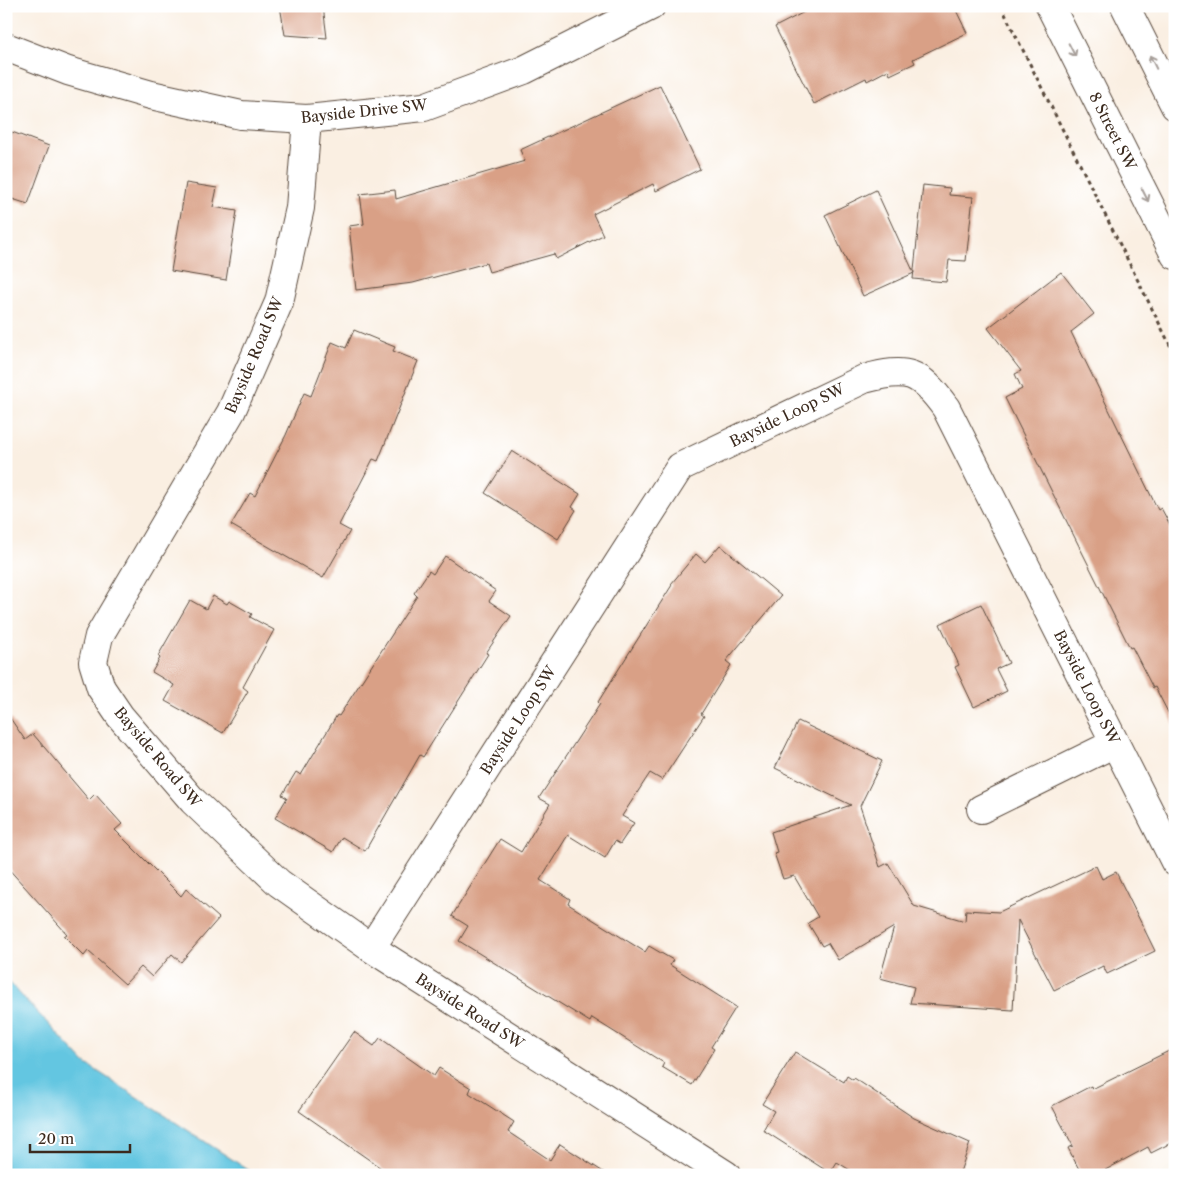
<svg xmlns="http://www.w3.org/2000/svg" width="1181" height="1181" viewBox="0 0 1181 1181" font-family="'Libre Caslon Text',serif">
  <rect width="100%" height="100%" fill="#fff"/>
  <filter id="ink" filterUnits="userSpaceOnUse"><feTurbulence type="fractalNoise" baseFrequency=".02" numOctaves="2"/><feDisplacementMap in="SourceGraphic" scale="10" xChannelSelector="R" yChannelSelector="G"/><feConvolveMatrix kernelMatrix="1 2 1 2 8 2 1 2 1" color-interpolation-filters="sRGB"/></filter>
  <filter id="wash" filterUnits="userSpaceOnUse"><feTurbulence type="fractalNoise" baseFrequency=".0096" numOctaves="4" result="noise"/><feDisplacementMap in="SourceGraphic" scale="20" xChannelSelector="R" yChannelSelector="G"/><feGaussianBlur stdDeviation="1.12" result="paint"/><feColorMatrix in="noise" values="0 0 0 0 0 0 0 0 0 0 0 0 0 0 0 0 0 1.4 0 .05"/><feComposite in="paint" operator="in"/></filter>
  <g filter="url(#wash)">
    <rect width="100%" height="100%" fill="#faefe2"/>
    <path fill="#63c6e1" stroke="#4f7880" d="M6,979L85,1063L256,1175H6Z"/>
    <g id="blocks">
      <path fill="#d9a086" d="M280,6H323L327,38L285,35Z
        M816,6H954L967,33L913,59L915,63L890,75L888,70L867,81L866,78L814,104L775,27Z
        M660,85L700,169L656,191L653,184L593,214L603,235L556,259L554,254L489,272L486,263L413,283L356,290L349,226L364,224L360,194L395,190L396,199L525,161L520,150Z
        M12,132L49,146L28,204L6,197V149Z
        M186,183L217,188L213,207L237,211L226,280L171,271Z
        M923,185L950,188L949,195L973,197L966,261L949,260L946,282L913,279Z
        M876,190L914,273L863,296L825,215Z
        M1061,272L1094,314L1071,332L1158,510L1161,508L1175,534V726L1155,687L1153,688L1132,647L1130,648L1005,398L1022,389L1015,374L1021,371L988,328Z
        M354,330L395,347L393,351L418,361L378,461L373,459L339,525L350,531L323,578L231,525L250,493L255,496L286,435L304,393L311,396L332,342L346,348Z
        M512,451L580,494L572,507L576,510L558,539L485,493Z
        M720,545L781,596L726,661L731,665L701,714L704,716L662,780L650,773L622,816L634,823L620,844L615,841L605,858L568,835L540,880L570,899L568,904L645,952L649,946L673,960L670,965L736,1007L711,1047L714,1049L692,1085L662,1067L664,1063L592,1018L590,1022L459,941L468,926L452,916L500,839L521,852L550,804L539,798L600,704L598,702L672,585L671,584L696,554L705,562Z
        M445,556L496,591L489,601L511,616L486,653L488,654L423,757L420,755L365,851L342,837L333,852L275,818L287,798L282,795L296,772L301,775L337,715L339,716L417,596L414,593L429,571L433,574Z
        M213,596L227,604L229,601L252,614L250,617L274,630L243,687L248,691L223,733L165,701L174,685L152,672L160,658L158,656L190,600L206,609Z
        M981,604L1009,663L996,669L1007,691L974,707L955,667L959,665L940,624Z
        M6,712L25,740L33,734L89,800L95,794L122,824L115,830L181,896L186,889L219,918L181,962L172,954L152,977L141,967L125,984L88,951L84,956L64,936L67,934L6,866Z
        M798,721L882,761L860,806L880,867L888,863L914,906L965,921L966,910L999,912L1096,866L1102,879L1116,872L1155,951L1107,974L1103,966L1054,990L1018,920L1013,1010L910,1003L914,987L880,978L894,927L838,960L828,943L822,946L808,923L818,917L794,876L783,879L774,853L777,852L771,832L851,805L775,768Z
        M354,1032L374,1046L380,1038L434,1076L439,1068L471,1088L469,1093L514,1122L508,1132L550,1160L560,1144L608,1175H391L299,1111Z
        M1175,1048V1141L1151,1153L1148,1147L1096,1175H1082L1068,1148L1073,1146L1052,1106L1091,1086L1092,1089Z
        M795,1052L844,1082L847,1076L853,1080L854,1078L914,1118L970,1143L959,1175H858L837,1162L830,1173L763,1130L774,1111L762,1104Z"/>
    </g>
  </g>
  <g filter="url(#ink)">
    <use href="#blocks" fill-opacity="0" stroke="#58483b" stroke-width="1"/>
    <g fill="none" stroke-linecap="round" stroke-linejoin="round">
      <defs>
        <path id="minor" d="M6,47L68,71L151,95L241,115L307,119L424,107L524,70L651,6
          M307,119L300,208L279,302L231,412L99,636L93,662L101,688L120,716L193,801L279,883L371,948L726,1175
          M981,809L1115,743
          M371,948L680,467L864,379C908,367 919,371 946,408L1175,862"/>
        <path id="major" d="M1050,6L1175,255
          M1125,6L1175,106"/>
      </defs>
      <use href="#minor" stroke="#58483b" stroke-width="30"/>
      <use href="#major" stroke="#58483b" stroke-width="30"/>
      <path stroke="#58483b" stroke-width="3" stroke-dasharray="4 4" stroke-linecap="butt" d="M1001,6L1175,355
        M1172,6L1175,12"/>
      <use href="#minor" stroke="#fff" stroke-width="28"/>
      <use href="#major" stroke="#fff" stroke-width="28"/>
    </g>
    <defs><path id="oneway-shaft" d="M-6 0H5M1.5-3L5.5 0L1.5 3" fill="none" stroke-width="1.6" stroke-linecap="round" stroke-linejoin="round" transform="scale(1.25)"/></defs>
    <g stroke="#a79f9a">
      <use href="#oneway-shaft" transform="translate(1072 50) rotate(63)"/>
      <use href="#oneway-shaft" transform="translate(1153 62) rotate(-116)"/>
      <use href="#oneway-shaft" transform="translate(1145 195) rotate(63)"/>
    </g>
  </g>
  <g text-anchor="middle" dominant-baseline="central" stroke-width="4.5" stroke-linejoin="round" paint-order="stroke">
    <g font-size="15" fill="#3b2a1e" stroke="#fff">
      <text transform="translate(364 111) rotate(-6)">Bayside Drive SW</text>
      <text transform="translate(1113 131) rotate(63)">8 Street SW</text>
      <text transform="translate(254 355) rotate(-67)">Bayside Road SW</text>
      <text transform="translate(787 415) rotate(-26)">Bayside Loop SW</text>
      <text transform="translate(1087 687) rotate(63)">Bayside Loop SW</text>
      <text transform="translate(518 720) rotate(-57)">Bayside Loop SW</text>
      <text transform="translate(158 757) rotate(50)">Bayside Road SW</text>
      <text transform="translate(470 1011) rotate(33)">Bayside Road SW</text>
    </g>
  </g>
  <rect width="1181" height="1181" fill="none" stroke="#fff" stroke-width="25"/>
  <path d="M30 1144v8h100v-8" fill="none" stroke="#3b2a1e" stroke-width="2.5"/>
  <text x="38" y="1144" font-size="15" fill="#3b2a1e" stroke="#ffffff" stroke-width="4" paint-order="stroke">20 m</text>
</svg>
